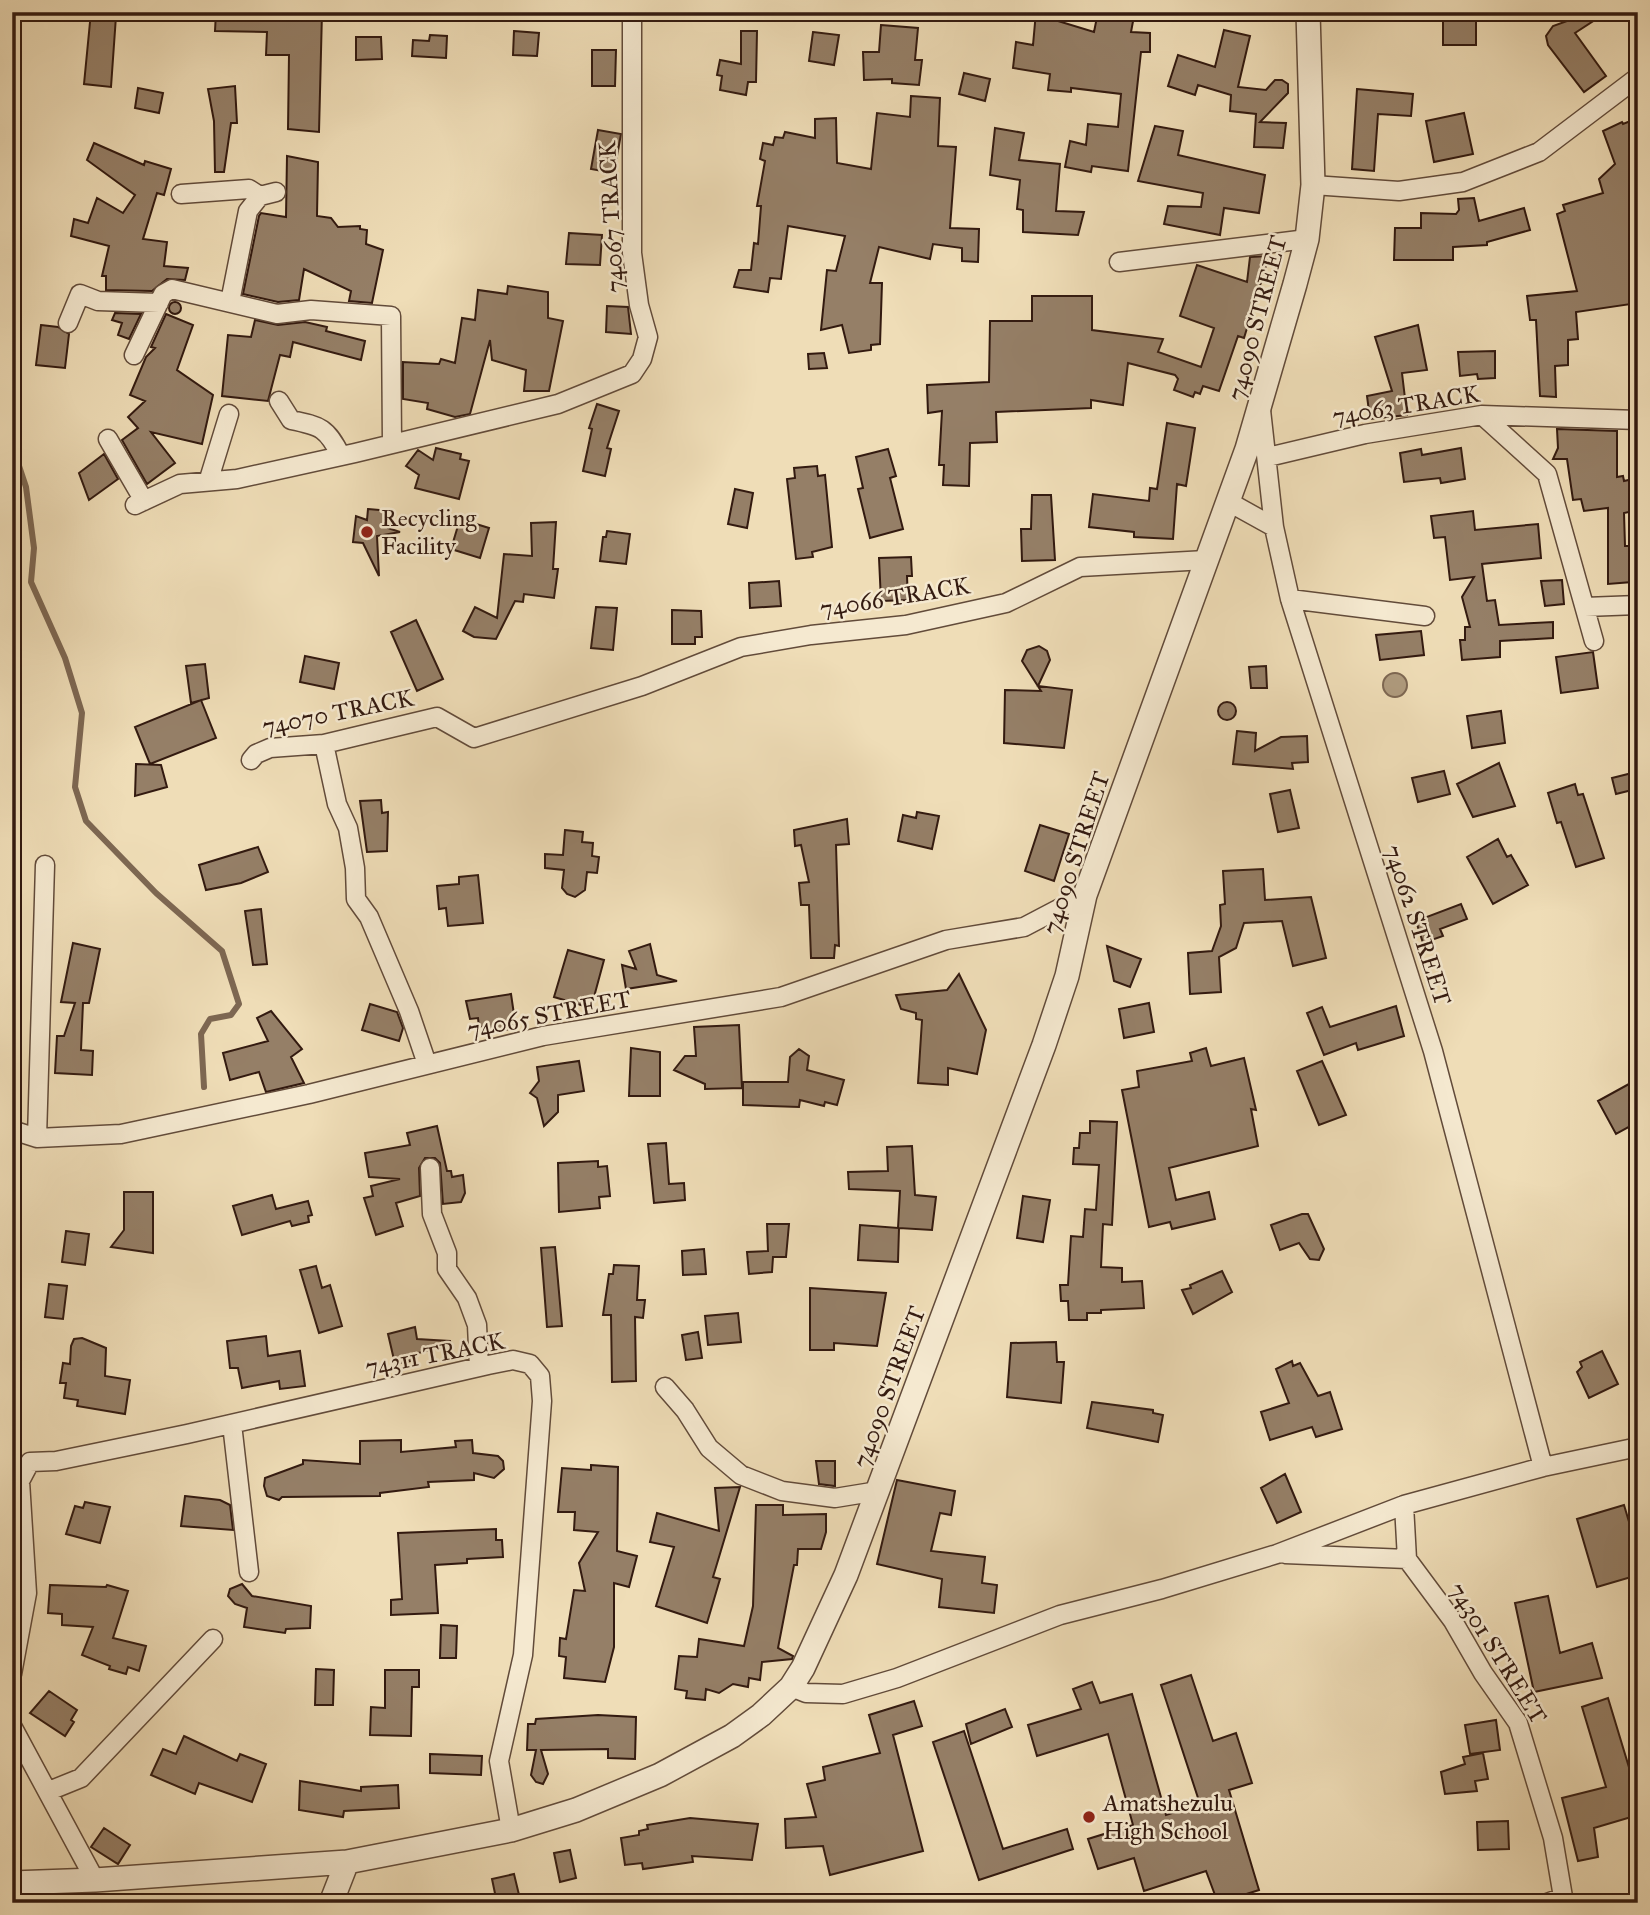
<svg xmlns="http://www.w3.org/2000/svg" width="1650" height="1915" viewBox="0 0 1650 1915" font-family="'IM FELL Great Primer',serif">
  <rect width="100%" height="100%" fill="#efddb7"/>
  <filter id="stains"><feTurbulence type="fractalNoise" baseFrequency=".00286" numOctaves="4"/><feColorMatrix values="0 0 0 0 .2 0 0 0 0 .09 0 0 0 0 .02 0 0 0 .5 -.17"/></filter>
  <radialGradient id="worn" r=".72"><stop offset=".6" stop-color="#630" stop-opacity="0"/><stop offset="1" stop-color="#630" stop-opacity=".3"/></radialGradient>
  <path fill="#af9b7e" stroke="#7d6752" stroke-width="2" d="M1383 685a12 12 0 1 1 24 0a12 12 0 1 1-24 0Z"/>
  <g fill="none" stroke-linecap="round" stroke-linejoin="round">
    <path stroke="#7d6752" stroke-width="6" d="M12,445L26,487L34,548L31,582L65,658L82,713L75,787L86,821L156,893L222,951L239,1004L231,1015L210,1019L201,1034L204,1087"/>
  </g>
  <path fill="#957f67" stroke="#331a10" stroke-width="2" d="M91,12L116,16L111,87L84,84Z
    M216,12H322L319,132L288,129L289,55H266L267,32L215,31Z
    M1036,12H1059L1058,21L1094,32L1098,12L1134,16L1131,32L1150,33V52H1141L1128,171L1092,166L1091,172L1065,167L1070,141L1086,145L1088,124L1118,127L1121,94L1071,88V92L1048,90L1050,74L1013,68L1016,42L1033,45Z
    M1443,12H1476V45H1443Z
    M1592,12L1604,14L1575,33L1606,76L1584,92L1548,45L1546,36L1553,26Z
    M881,25L918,28L915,60H922L919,85L892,83V79L864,80L863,52H879Z
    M1224,30L1250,36L1238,87L1266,90L1275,80H1282L1288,84V93L1260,122L1286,123L1283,148L1254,147L1256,114L1230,111L1231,95L1198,85L1195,95L1168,86L1178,55L1215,67Z
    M514,31L539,33L537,56L513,55Z
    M741,31H757L756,82H748L746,95L720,90L722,76L717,75L720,60L741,64Z
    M813,32L839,35L834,65L809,61Z
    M430,35L447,36L446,58L412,56L413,40L429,41Z
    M356,37H381L382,59L356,60Z
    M592,50H616L615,86H592Z
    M964,73L990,79L985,101L959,94Z
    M235,86L237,123H231L224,172H215L214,121L208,89Z
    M138,88L163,93L159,113L135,108Z
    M1357,89L1413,94L1411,116L1378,114L1374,171L1352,169Z
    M911,96L940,98L938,146L956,147L950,228L979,229L978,262L962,261V248L933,244L930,259L879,247L870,283H882L880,344L871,345V350L849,353L842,325L821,330L827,270L836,271L845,236L788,226L781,279L770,278L768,292L734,287L739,270H751L754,243L758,244L761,206H757L765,161L760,159L763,143L773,145L775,137L783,138L785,132L815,138V119L836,118L837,163L871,169L877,113L910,117Z
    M1464,113L1473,154L1434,162L1426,121Z
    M1638,118V303L1576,312L1578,339L1568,340V365L1555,366L1556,397L1540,396L1536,320H1530L1527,296L1577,291L1557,214L1565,211L1563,205L1603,193L1599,179L1615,164L1603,131L1622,122L1623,124Z
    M1155,126L1183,131L1178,155L1265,175L1259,213L1224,208L1220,235L1164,224L1168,206L1201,207L1203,193L1138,181Z
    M995,128L1024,133L1019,160L1060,164L1056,211L1084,212L1078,235L1023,232V210L1017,209L1020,180L990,175Z
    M598,130L621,134L614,173L591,169Z
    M94,143L144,165L145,161L171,169L164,195L157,193L143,239L167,242L164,266L188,268L185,280L167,279L152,291L106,290V276H102L109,246L71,236L74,219L88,223L97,198L123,213L135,195L87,160Z
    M287,156L318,162L317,216L331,218L338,227L360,226V229L367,230L366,244L383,250L372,303L349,301L351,291L304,269L299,300L278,302L243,294L259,216L261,213L286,217Z
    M1474,198L1479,221L1524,208L1530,230L1487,242V245L1453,247V260H1394L1395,228H1421V213L1456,214L1459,210L1458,199Z
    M569,233L602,235L600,265L566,264Z
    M1269,256L1244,338L1238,336L1219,391L1203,386L1200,394L1195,392L1193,397L1174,390L1178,379L1175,375L1128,363L1123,405L1091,400V408L996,412L997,442L970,443L969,486L943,485L944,465H939L942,411L928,413L927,385L989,382L990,321H1032V296H1092V330L1163,339L1158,352L1201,367L1214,328L1180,316L1197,265L1247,282L1250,257Z
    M508,286L548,292V318L563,321L549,391H524L526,370L492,360L490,340L470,414L455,417L427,409L428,403L403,399V362L439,364L441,359L455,363L462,318L475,320L478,290L507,294Z
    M169 308a6 6 0 1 1 12 0a6 6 0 1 1-12 0Z
    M607,306L628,307L631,334L606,332Z
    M115,313L141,314L129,339L118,335L122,323L112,320Z
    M166,314L193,325L177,370L213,395L202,444L151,432L175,463L147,484L122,440L138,428L128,417L145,401L130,395L146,357L155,348L151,347Z
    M255,320L278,325L305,322L327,327L326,331L365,341L361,360L293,342L290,357L280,355L268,401L222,396L228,335L251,337Z
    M41,325L58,327L69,334L65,368L36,365Z
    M1418,325L1427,370L1402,373L1407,415L1370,419L1367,396L1392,391L1375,337Z
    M1495,351V378L1478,379L1477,374L1460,376L1458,352Z
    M824,353L827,368L809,369L808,354Z
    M597,404L619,411L607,448L611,449L605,476L583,471L592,429L589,428Z
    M1167,423L1195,428L1186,486L1177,484L1173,539L1134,537V532L1089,527L1093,494L1149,501L1150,488L1157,489Z
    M1557,429L1617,431V477L1623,476L1624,481L1633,479L1638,510L1624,513L1625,546H1631L1632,582L1608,584V508L1584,511L1581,499L1573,500L1567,459H1553L1558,448Z
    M436,448L461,454L460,459L469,461L459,499L415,488L419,475L406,466L418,450L433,460Z
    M1461,448L1465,479L1441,483L1440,478L1404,482L1400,453L1421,449L1422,455Z
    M888,449L896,476L890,478L903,529L870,538L858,489L863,488L856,457Z
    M104,454L118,479L89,500L79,473Z
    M817,466L818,476L825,475L832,547L812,552L813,557L796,559L787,479L795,478L794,468Z
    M735,489L753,493L747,528L728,524Z
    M1032,495H1051L1055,560L1022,561L1021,529H1031Z
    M368,509L391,511L388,528L400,532L377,536L379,576L363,543L353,542L356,516L367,520Z
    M1473,511L1475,530L1538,524L1541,558L1482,564L1487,601L1495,600L1499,625L1553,622V638L1500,641V657L1462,660L1460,640H1465V627H1470L1462,597L1474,577L1450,580L1445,537L1434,538L1431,516Z
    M460,519L489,528L480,558L451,549Z
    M556,522L553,569H558L554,598L524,594L523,602L515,601L496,639L474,637L463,631L475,607L497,618L504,554L532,556L531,523Z
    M607,531L630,534L626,564L600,561L603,537H606Z
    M911,557L912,576H907L908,600L881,601L879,558Z
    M1562,580L1564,604L1545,606L1541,581Z
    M779,581L781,606L750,608L749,583Z
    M596,607L617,608L613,650L591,648Z
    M672,610L701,611L702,637H695V644H672Z
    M416,620L443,679L417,691L391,632Z
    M1421,631L1424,655L1380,660L1376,635Z
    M1039,646L1047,651L1050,660L1038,686L1072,690L1064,748L1004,743L1005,690L1041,691L1022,661L1027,650Z
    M1593,652L1598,688L1561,693L1556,657Z
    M305,656L339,663L334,689L300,682Z
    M205,664L209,698L191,703L186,666Z
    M1266,666L1267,688H1251L1249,667Z
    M201,700L216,738L150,764L135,727Z
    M1218 711a9 9 0 1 1 18 0a9 9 0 1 1-18 0Z
    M1501,711L1505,743L1472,748L1467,716Z
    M1237,731L1256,733L1255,751L1281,737L1307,736L1308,762L1292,763L1293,769L1233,764Z
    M1499,763L1515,806L1473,817L1457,784Z
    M136,764L161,765L167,787L135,796Z
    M1444,771L1450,794L1418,802L1412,778Z
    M1632,773L1636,789L1616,794L1612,778Z
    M1575,784L1578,795L1583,794L1604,858L1576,867L1561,822L1557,823L1548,793Z
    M1290,790L1299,828L1278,832L1270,794Z
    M381,800L382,813L388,812L387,851L367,852L360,801Z
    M917,812L939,816L932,849L898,841L903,815L916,818Z
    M847,819L849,844L836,845L839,946L835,945L834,958H811L809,905H801L799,883L809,882L801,845L795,846L794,830Z
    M1040,825L1069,834L1054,881L1025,871Z
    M565,830L583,832L582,842L593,843L592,856L599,857L597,873L587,872L585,890L575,897L567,894L562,888L564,870L545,868V854L563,855Z
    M1498,839L1507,857L1511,855L1528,885L1493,904L1467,857Z
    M258,847L268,872L241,883L206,890L199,865Z
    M1263,869L1265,900L1311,897L1326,958L1293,966L1282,921L1244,923L1236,948L1219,957L1221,992L1190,994L1188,953L1212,951L1221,926L1220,905L1225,904L1223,871Z
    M478,875L483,923L448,926L446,908L439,909L437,886L459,884V877Z
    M1461,904L1467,919L1440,929L1443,936L1423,943L1416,921Z
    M261,909L267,964L253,965L245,911Z
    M73,943L100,949L89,1003H83L81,1050L93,1051L92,1075L55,1073L57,1036H64L75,1003L61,1002Z
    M650,944L657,975L677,981L626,989L622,965L636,969L629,951Z
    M1107,946L1141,959L1130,987L1114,981Z
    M568,950L604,960L591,1008L554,997Z
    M959,974L986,1030L977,1074L948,1068V1085L918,1083L922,1020L916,1019V1013L901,1009L896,995L947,990Z
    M511,994L516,1028L488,1033L487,1026L479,1027L478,1018L470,1019L466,1001Z
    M1149,1003L1154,1032L1124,1038L1119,1009Z
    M370,1004L397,1012L403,1028L399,1041L362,1030Z
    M1396,1006L1404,1036L1358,1050L1356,1043L1324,1055L1307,1013L1322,1007L1330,1027Z
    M271,1011L302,1049L291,1057L304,1083L266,1092L259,1072L230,1080L223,1053L268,1041L257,1018Z
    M739,1025L742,1088L705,1089V1084L674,1070L685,1056H696L694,1027Z
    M631,1048L660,1052V1096H629Z
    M1206,1048L1211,1066L1244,1058L1256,1110L1251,1109L1258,1146L1169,1168L1176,1200L1209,1192L1215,1219L1172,1229L1170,1222L1149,1227L1122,1090L1139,1087L1137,1071L1192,1061L1190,1053Z
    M799,1049L809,1056L807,1070L844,1080L837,1105L825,1102L824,1106L800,1100L799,1107L743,1105V1082H788L790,1057Z
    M579,1061L584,1091L558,1095V1112L544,1126L537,1098L530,1093L539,1081L537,1067Z
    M1322,1061L1346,1115L1319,1125L1297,1071Z
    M1638,1079V1122L1616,1134L1598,1101Z
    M1090,1121L1117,1122L1112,1225L1103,1224L1101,1267L1122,1268V1282L1142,1281L1144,1308L1101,1310V1313H1087V1320H1069L1068,1301H1061L1060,1285H1068L1071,1236L1083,1237L1085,1209L1096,1210L1099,1165L1073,1164L1074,1148H1079L1080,1133H1090Z
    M437,1126L447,1171H451L452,1177L463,1175L465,1193L461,1202L443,1204L440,1163L435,1158H425L419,1168L420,1196L396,1203L403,1226L376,1235L364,1198L373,1196L371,1186L400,1179L369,1177L365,1153L410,1145L407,1133Z
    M666,1143L669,1184L684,1183L685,1200L654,1203L648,1144Z
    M912,1146L915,1195L936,1197L932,1230L899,1228L898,1262L858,1260L860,1225L898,1228L900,1191L849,1189L848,1172L888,1171L887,1147Z
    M598,1161V1167L607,1166L610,1196L599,1197L600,1208L559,1212L558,1163Z
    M124,1192H153V1253L111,1247L124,1230Z
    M272,1195L276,1209L308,1201L312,1215L308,1216L309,1222L292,1226L290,1221L242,1235L233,1206Z
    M1023,1196L1050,1200L1043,1242L1017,1238Z
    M1302,1214H1308L1324,1249L1319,1260L1310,1259L1299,1243L1280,1250L1271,1225Z
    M767,1224H789L786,1257H773L772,1272L749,1274L747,1252L768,1251Z
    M66,1231L89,1234L85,1265L62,1262Z
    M555,1247L562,1326L547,1327L541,1248Z
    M704,1249L706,1274L683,1275L682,1251Z
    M614,1265L639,1266L637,1300H645L643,1318L635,1317L636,1381L612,1382L611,1315H603L609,1274H613Z
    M316,1266L322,1288L330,1285L342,1326L319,1333L300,1270Z
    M1222,1271L1232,1292L1193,1314L1182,1290L1191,1288L1190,1285Z
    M49,1284L67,1286L63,1319L45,1317Z
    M810,1288L886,1293L877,1346L834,1343V1350H810Z
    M738,1313L741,1342L708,1345L705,1316Z
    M415,1327L417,1339L450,1341L451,1345L410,1355L411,1361L395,1364L388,1334Z
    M698,1332L702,1358L686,1360L682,1335Z
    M266,1336L268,1356L300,1351L305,1386L280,1389L279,1381L242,1388L238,1368H230L227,1341Z
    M82,1338L106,1348L105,1376L130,1380L125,1414L77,1406L78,1400L64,1398L66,1383H60L63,1363L70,1364L71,1346L74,1339Z
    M1056,1342L1057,1362H1064L1061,1403L1007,1397L1011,1343Z
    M1602,1351L1618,1384L1589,1398L1577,1372L1582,1367L1580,1362Z
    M1292,1361L1293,1366L1300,1363L1318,1396L1330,1392L1342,1429L1316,1437L1312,1427L1270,1440L1261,1412L1289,1403L1276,1369Z
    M1092,1402L1153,1410V1413L1163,1415L1158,1442L1087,1428Z
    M401,1440V1452L456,1447L455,1441L472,1440L473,1453L498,1456L503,1461L504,1469L494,1478L474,1473V1480L428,1482L429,1487L380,1493V1496L282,1497L279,1500L267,1496L264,1486L265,1478L303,1464V1460L360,1464V1441Z
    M816,1461H835V1486L819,1484Z
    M591,1465L618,1467L617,1551L637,1556L629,1587L614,1583V1647L605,1682L564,1678L566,1657L559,1656L560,1638L566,1639L574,1590L585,1591L579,1563L598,1532L574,1530L575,1512H558L562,1468L591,1470Z
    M1285,1474L1301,1512L1277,1523L1261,1488Z
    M897,1480L955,1491L951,1515L940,1513L931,1551L985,1557L982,1583L997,1585L994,1613L939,1607L942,1579L877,1564Z
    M740,1487L713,1577L720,1579L707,1623L656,1606L674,1547L650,1542L657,1513L719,1531L715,1488Z
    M185,1496L220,1500L230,1505L233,1530L181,1526Z
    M85,1502L110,1507L100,1543L66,1534L75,1506L83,1508Z
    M756,1505H783V1515L826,1514V1532L821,1549H798L797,1565H794L778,1648L793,1656L792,1659L762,1662L760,1680L749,1678L748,1687L733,1684L719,1693L706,1689L705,1700L686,1698L687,1691L675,1689L679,1656L697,1657L699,1639L744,1646L753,1606Z
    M1624,1505L1638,1552V1575L1597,1587L1577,1519Z
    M496,1529V1540H502L503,1557L467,1559V1563L435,1565L438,1613L391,1615V1600L402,1599L398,1533Z
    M242,1584L252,1596L311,1606L310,1628L286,1629L285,1633L244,1627L247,1608L235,1604L228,1596L230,1589Z
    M50,1585L106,1587L107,1585L128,1591L113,1638L146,1646L139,1671L128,1667L126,1674L109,1669L110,1666L82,1655L93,1627L62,1625V1614L48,1613Z
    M1548,1596L1560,1653L1592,1643L1602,1678L1534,1692L1515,1603Z
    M441,1625L457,1626L456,1658H440Z
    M316,1669L334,1670L333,1705H315Z
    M385,1670H419V1687H412L411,1736L370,1735L371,1707L385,1708Z
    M1191,1675L1213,1741L1236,1733L1252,1783L1229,1790L1259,1890L1218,1903L1206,1871L1144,1891L1134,1858L1098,1869L1088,1839L1133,1825L1108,1734L1037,1756L1028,1725L1081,1709L1073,1689L1092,1682L1100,1703L1132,1694L1166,1815L1200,1804L1161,1685Z
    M49,1691L77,1710L71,1720L74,1722L65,1736L30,1713Z
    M1608,1698L1638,1797V1815L1594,1828L1598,1857L1578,1861L1562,1798L1606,1787L1582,1707Z
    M914,1701L922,1726L893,1735L923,1851L830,1875L823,1846L786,1848L785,1819L816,1817L807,1784L825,1780L823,1767L880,1753L869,1715Z
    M1005,1709L1012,1727L971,1744L966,1724Z
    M598,1715L636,1717L635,1759L608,1758V1749L541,1750L548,1774L543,1784L536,1782L531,1775L536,1750H527L528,1724H535L536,1719Z
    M1496,1720L1500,1750L1470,1754L1465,1725Z
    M964,1731L1003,1849L1067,1829L1073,1849L979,1880L933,1742Z
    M184,1736L237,1761L240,1754L266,1764L252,1802L199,1783L195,1794L151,1775L163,1749L176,1754Z
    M1483,1753L1488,1779L1475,1781L1477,1791L1445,1794L1441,1772L1465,1764L1463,1757Z
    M430,1754L482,1756L481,1775L430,1773Z
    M300,1781L361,1791V1787L398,1785L399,1808L344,1811L343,1817L299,1810Z
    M690,1818L758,1824L752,1860L692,1856L693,1862L643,1869L642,1863L625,1865L621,1838L639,1835V1831L648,1829L647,1825Z
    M1508,1821L1509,1849L1478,1850L1477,1822Z
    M104,1828L130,1845L118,1864L91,1847Z
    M570,1850L576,1878L560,1882L554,1853Z
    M514,1874L520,1899L497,1903L492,1879Z"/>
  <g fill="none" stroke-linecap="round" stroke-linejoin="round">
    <defs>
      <path id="minor" d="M1313,185L1399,191L1463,182L1539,152L1638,77
        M181,194L249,189L260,196
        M1119,262L1307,239
        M230,302L248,211L260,196L276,192
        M68,323L80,294L98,301L159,303
        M134,355L163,294L172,289L277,314L311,310L391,316L392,444
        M279,401L291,420C321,426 327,428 341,456
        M1261,410L1274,527L1290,599L1433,1051L1543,1467
        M1482,415L1547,474L1594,641
        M108,439L144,501
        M1268,457L1365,434L1482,415L1638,420
        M209,479L229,414
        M1227,501L1274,527
        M135,505L180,484L237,479L355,453L558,404L632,374L642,359L648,337L639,305L632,253V12
        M1290,599L1425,616
        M1585,607L1638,605
        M324,744L337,804L348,828L355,868L356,899L369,917L409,1011L427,1064
        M251,760L256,754L270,748L324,744L437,717L474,738L642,686L741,647L811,635L906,625L1006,603L1080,567L1206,560
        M12,1130L37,1138L121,1134L309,1094L543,1036L781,997L946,940L1024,927L1085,895
        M37,1138L45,865
        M430,1168L432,1214L447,1253V1269L467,1298L477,1325L479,1367
        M665,1387L685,1410L709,1448L741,1475L782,1491L835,1498L878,1491
        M232,1424L249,1572
        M1404,1505L1407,1559L1453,1621L1483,1673L1518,1723L1553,1838L1563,1897L1547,1903
        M1285,1554L1407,1559
        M12,1674L27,1593L20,1481L30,1462L56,1461L187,1434L488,1365L513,1360L530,1364L540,1376L542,1401L523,1655L499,1761L511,1830
        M791,1687L806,1693L843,1694L897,1678L1060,1615L1162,1589L1277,1554L1404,1505L1543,1467L1638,1447
        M12,1726L95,1880
        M49,1791L81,1778L213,1639
        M1634,1903L1638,1902"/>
      <path id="tertiary" d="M12,1883L95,1880L347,1862L511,1830L576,1810L660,1775L732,1736L761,1715L791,1687L803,1668L846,1575L1044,1045L1067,976L1085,895L1247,449L1295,284L1307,239L1313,185L1308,12
        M331,1903L347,1862"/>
    </defs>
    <use href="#minor" stroke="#624b3a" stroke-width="21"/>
    <use href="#tertiary" stroke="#624b3a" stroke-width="26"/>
    <use href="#minor" stroke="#f5e9d0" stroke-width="18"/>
    <use href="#tertiary" stroke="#f5e9d0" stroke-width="23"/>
  </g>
  <g fill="#8f2418" stroke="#f5e9d0" stroke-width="2.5">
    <circle cx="367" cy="532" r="7"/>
    <circle cx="1089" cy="1817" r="7"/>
  </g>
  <g text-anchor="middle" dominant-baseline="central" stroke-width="5" stroke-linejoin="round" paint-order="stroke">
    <g font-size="24" fill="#331a10" stroke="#f5e9d0">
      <text transform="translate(611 217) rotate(-93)">74067 TRACK</text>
      <text transform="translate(1257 318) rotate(-75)">74090 STREET</text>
      <text transform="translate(1406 405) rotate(-9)">74063 TRACK</text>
      <text transform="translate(895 597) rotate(-9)">74066 TRACK</text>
      <text transform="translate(338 712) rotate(-11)">74070 TRACK</text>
      <text transform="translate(1076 853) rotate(-72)">74090 STREET</text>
      <text transform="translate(1418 925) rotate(72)">74062 STREET</text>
      <text transform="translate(549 1014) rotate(-11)">74065 STREET</text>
      <text transform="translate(435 1354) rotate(-11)">74311 TRACK</text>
      <text transform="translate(889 1387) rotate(-70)">74090 STREET</text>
      <text transform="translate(1498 1653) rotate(58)">74301 STREET</text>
    </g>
    <g font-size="24" fill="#331a10" stroke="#f5e9d0" text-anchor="start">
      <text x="381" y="518">Recycling<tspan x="381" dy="28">Facility</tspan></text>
      <text x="1103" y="1803">Amatshezulu<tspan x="1103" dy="28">High School</tspan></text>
    </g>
  </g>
  <rect width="1650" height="1915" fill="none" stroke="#efddb7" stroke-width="42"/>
  <rect x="14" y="14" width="1622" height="1887" fill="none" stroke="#331a10" stroke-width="3.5"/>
  <rect x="21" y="21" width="1608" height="1873" fill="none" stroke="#331a10" stroke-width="2"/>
  <rect width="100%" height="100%" filter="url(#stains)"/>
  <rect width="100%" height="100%" fill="url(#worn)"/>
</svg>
